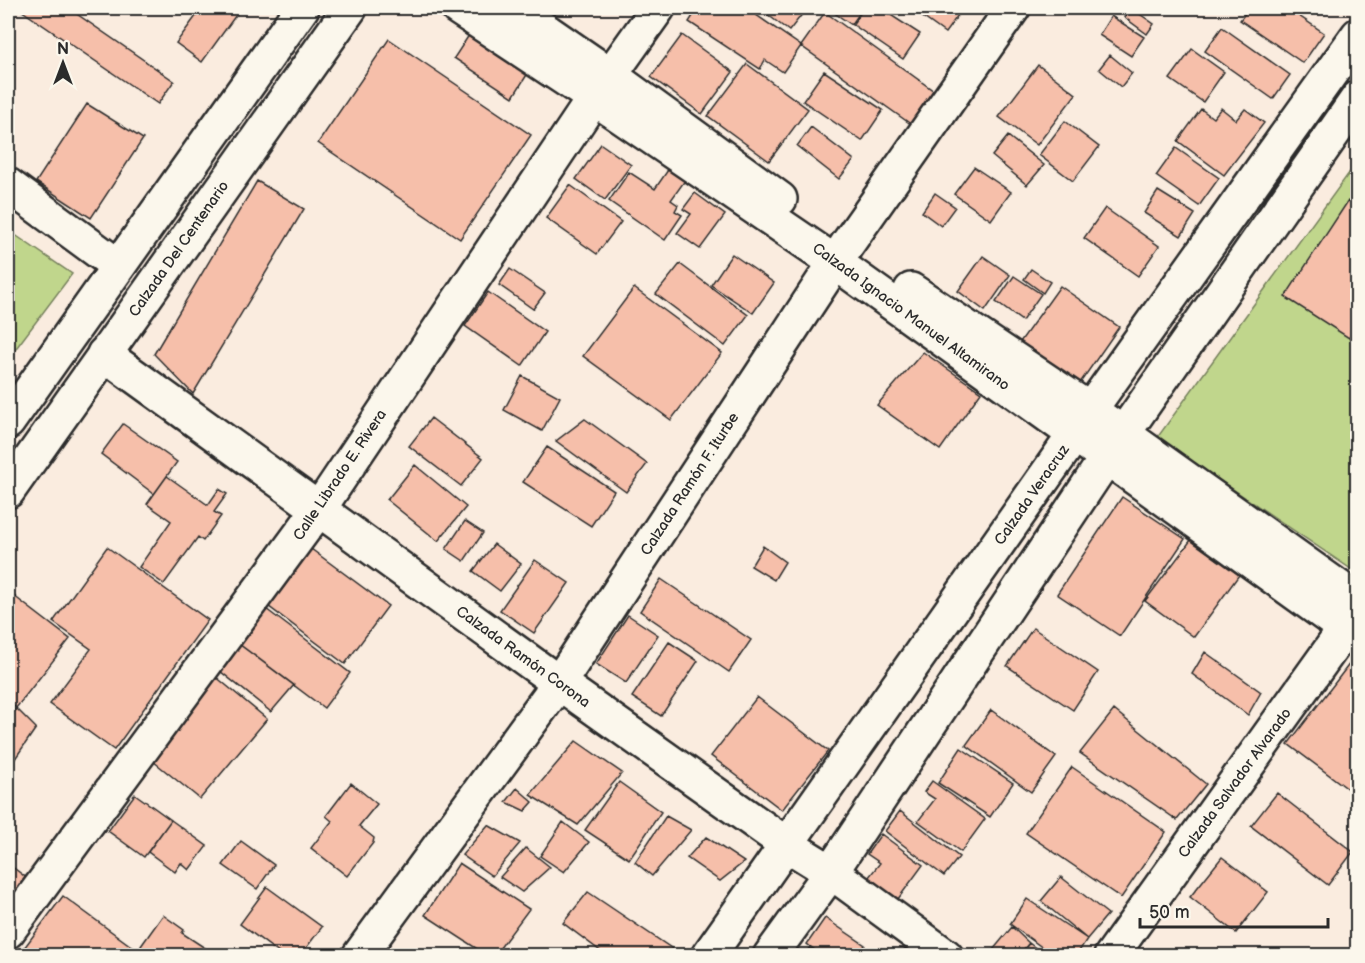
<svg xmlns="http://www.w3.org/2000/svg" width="1365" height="963" viewBox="0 0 1365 963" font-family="'Balsamiq Sans',sans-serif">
  <rect width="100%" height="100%" fill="#faecdf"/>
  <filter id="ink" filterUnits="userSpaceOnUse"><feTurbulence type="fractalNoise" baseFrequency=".0167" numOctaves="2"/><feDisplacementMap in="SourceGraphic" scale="12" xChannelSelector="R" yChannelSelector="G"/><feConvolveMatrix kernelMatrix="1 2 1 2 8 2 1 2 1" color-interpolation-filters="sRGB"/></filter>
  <g filter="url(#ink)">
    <path fill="#c0d68c" stroke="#76805c" stroke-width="1.5" d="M1357,162V573L1157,438Z
      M8,230L72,274L8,359Z"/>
    <path fill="#f6bfaa" stroke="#2b2b2b" stroke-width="1.5" d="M18,8H68L174,81L158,104Z
      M202,8H241L202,62L176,43Z
      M698,8H746L801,46L783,72L765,60L760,69L689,22Z
      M759,8H807L789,31Z
      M832,8H864L852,25L830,10Z
      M863,8H880L920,34L903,59L852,24Z
      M910,8H956L961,11L945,33Z
      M1131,8L1154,24L1147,34L1124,17Z
      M1249,8H1287L1324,33L1303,63L1240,20Z
      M825,12L945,99L922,132L801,46Z
      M1111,16L1144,37L1131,56L1099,35Z
      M1222,27L1290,75L1273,99L1205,51Z
      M471,32L530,70L513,97L454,58Z
      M682,35L733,72L702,114L651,77Z
      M389,39L531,135L460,239L318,143Z
      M1192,49L1224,72L1203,102L1170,79Z
      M1110,55L1132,73L1121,87L1099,69Z
      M747,64L808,109L769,161L708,116Z
      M1038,65L1076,94L1037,145L999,117Z
      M824,71L883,110L862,141L803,101Z
      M87,104L143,139L91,218L36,182Z
      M1221,108L1236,120L1245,109L1264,123L1224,175L1178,141L1201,109L1213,118Z
      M1065,121L1099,147L1073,181L1039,155Z
      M811,127L854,160L839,179L797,146Z
      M1008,136L1044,165L1027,185L992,156Z
      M601,144L631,165L605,200L576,179Z
      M1176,148L1219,178L1199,206L1156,176Z
      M670,167L686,179L671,200L678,205L675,211L682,215L665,240L609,201L629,172L655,189Z
      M974,167L1011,192L991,220L954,194Z
      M257,181L304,209L193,394L154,354Z
      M570,185L621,222L597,254L546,218Z
      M1158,191L1195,214L1181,236L1144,213Z
      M695,193L725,215L700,249L677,233L691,214L683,209Z
      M935,193L955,207L941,226L922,212Z
      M1348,201L1358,207V326L1349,338L1285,297Z
      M1105,208L1159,246L1138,276L1084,238Z
      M732,254L774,283L753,313L711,285Z
      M983,256L1010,275L985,311L958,291Z
      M680,264L748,315L725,346L656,294Z
      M510,269L545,293L533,309L499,285Z
      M1031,269L1050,282L1043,293L1024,279Z
      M1014,276L1041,294L1022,321L996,302Z
      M1060,286L1119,327L1080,383L1020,342Z
      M634,288L722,353L671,420L583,356Z
      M488,292L545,332L522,366L465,326Z
      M923,352L981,392L940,450L877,405Z
      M522,376L560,397L542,431L504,410Z
      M431,418L483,458L461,486L409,446Z
      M585,419L647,464L626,492L556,441Z
      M123,424L177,462L154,494L101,454Z
      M547,447L614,491L591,526L523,482Z
      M415,465L466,507L438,541L387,500Z
      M167,476L208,505L219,489L227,494L214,512L221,516L203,541L198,537L164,584L139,567L171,521L147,504Z
      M1122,497L1185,539L1120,636L1057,594Z
      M465,521L483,533L464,561L446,549Z
      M1191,540L1239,575L1194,637L1145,601Z
      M494,544L521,564L500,591L473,571Z
      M307,546L388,606L345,664L264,603Z
      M763,546L785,562L774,580L751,566Z
      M107,547L208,620L114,750L50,704L91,649L53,622Z
      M535,560L569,583L534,633L500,610Z
      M661,579L751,640L729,672L640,611Z
      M14,596L70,639L16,708L8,701V604Z
      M266,609L350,673L324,708L239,644Z
      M628,615L658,635L626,683L596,664Z
      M1033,628L1098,672L1073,710L1007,666Z
      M669,642L698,661L661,716L632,697Z
      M239,644L294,685L271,712L220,671Z
      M1205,652L1261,692L1248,715L1192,674Z
      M1357,654L1358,785L1352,792L1288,744Z
      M215,676L267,719L200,799L148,757Z
      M757,697L828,751L782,810L711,756Z
      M16,708L36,728L8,769V720Z
      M991,710L1056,757L1031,792L966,745Z
      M1114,710L1206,784L1177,820L1080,753Z
      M576,741L622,773L578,825L530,795Z
      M961,748L1013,783L990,817L938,783Z
      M1072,767L1166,832L1121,898L1026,833Z
      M932,781L985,819L961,852L918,821L935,799L924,792Z
      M619,782L661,812L629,859L585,830Z
      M351,783L377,804L359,826L374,838L373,843L347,876L311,848L332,821L326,816Z
      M517,788L533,802L525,811L506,802Z
      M1277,793L1353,852L1328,885L1251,826Z
      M135,794L171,820L144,857L108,831Z
      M900,811L959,857L944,876L885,831Z
      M666,816L691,830L652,876L635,862Z
      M171,820L207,846L189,870L181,863L175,872L148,852Z
      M563,822L589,842L564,872L540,856Z
      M488,825L520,843L492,876L462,855Z
      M881,834L923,865L898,899L868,878L880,863L867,854Z
      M706,837L744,862L720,881L687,858Z
      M241,841L274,865L257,889L223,865Z
      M526,848L550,867L522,892L500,877Z
      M1222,857L1268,892L1236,933L1190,897Z
      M459,863L529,909L494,956H488L425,915Z
      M11,866L28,879L8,907V870Z
      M1061,877L1108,914L1087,939L1041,901Z
      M267,887L322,927L300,956H283L240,924Z
      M588,892L674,950L670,956H607L563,923Z
      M63,896L142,954L141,956H18Z
      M1027,899L1087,939L1076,956H1054L1010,924Z
      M163,915L184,930L182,933L205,948L199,956H171L164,950L160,956L142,954L141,946Z
      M825,918L865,945L858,956H823L807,944Z
      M1012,927L1029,943L1018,956H988Z
      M1029,943L1046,956H1020Z
      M810,947L821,956H803Z"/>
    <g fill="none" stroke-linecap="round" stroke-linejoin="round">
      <defs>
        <path id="minor" d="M458,8L594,98L836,263L1358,638
          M513,8L610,75L780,199
          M8,185L118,266
          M911,290L1090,410L1358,601
          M104,354L559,683L786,844L831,872L946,956
          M8,931L319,509L594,98L658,8
          M359,956L559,683L846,246L1013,8
          M708,956L1075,434L1090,410L1358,35
          M770,956L831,872L1107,457L1358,98
          M1111,956L1358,611"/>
        <path id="major" d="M8,422L302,8
          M8,491L350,8"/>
      </defs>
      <use href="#minor" stroke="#2b2b2b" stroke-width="38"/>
      <use href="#major" stroke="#2b2b2b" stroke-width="38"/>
      <use href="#minor" stroke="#fbf7ec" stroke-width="33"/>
      <use href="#major" stroke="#fbf7ec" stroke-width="33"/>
    </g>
  </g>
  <g text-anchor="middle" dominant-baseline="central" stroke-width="4.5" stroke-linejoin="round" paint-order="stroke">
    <g font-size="15" fill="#2b2b2b" stroke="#fbf7ec">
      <text transform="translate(179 249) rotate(-55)">Calzada Del Centenario</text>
      <text transform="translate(911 317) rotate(36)">Calzada Ignacio Manuel Altamirano</text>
      <text transform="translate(340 475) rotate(-56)">Calle Librado E. Rivera</text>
      <text transform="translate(690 484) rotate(-57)">Calzada Ramón F. Iturbe</text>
      <text transform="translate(1032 495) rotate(-55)">Calzada Veracruz</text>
      <text transform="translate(523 657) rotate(36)">Calzada Ramón Corona</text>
      <text transform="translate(1235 783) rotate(-54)">Calzada Salvador Alvarado</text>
    </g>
  </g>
  <rect width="1365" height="963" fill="none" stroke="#fbf7ec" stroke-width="30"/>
  <rect x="15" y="15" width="1335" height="933" fill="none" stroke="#2b2b2b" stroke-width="2" filter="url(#ink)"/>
  <g transform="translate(63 63)" stroke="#fbf7ec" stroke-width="4.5" paint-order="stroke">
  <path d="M0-4.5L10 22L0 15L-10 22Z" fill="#2b2b2b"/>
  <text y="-9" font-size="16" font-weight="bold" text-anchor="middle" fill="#2b2b2b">N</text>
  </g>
  <path d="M1140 918v9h188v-9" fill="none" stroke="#2b2b2b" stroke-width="3"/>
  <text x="1149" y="918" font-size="18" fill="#2b2b2b" stroke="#fbf7ec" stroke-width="4.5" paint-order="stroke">50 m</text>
</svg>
